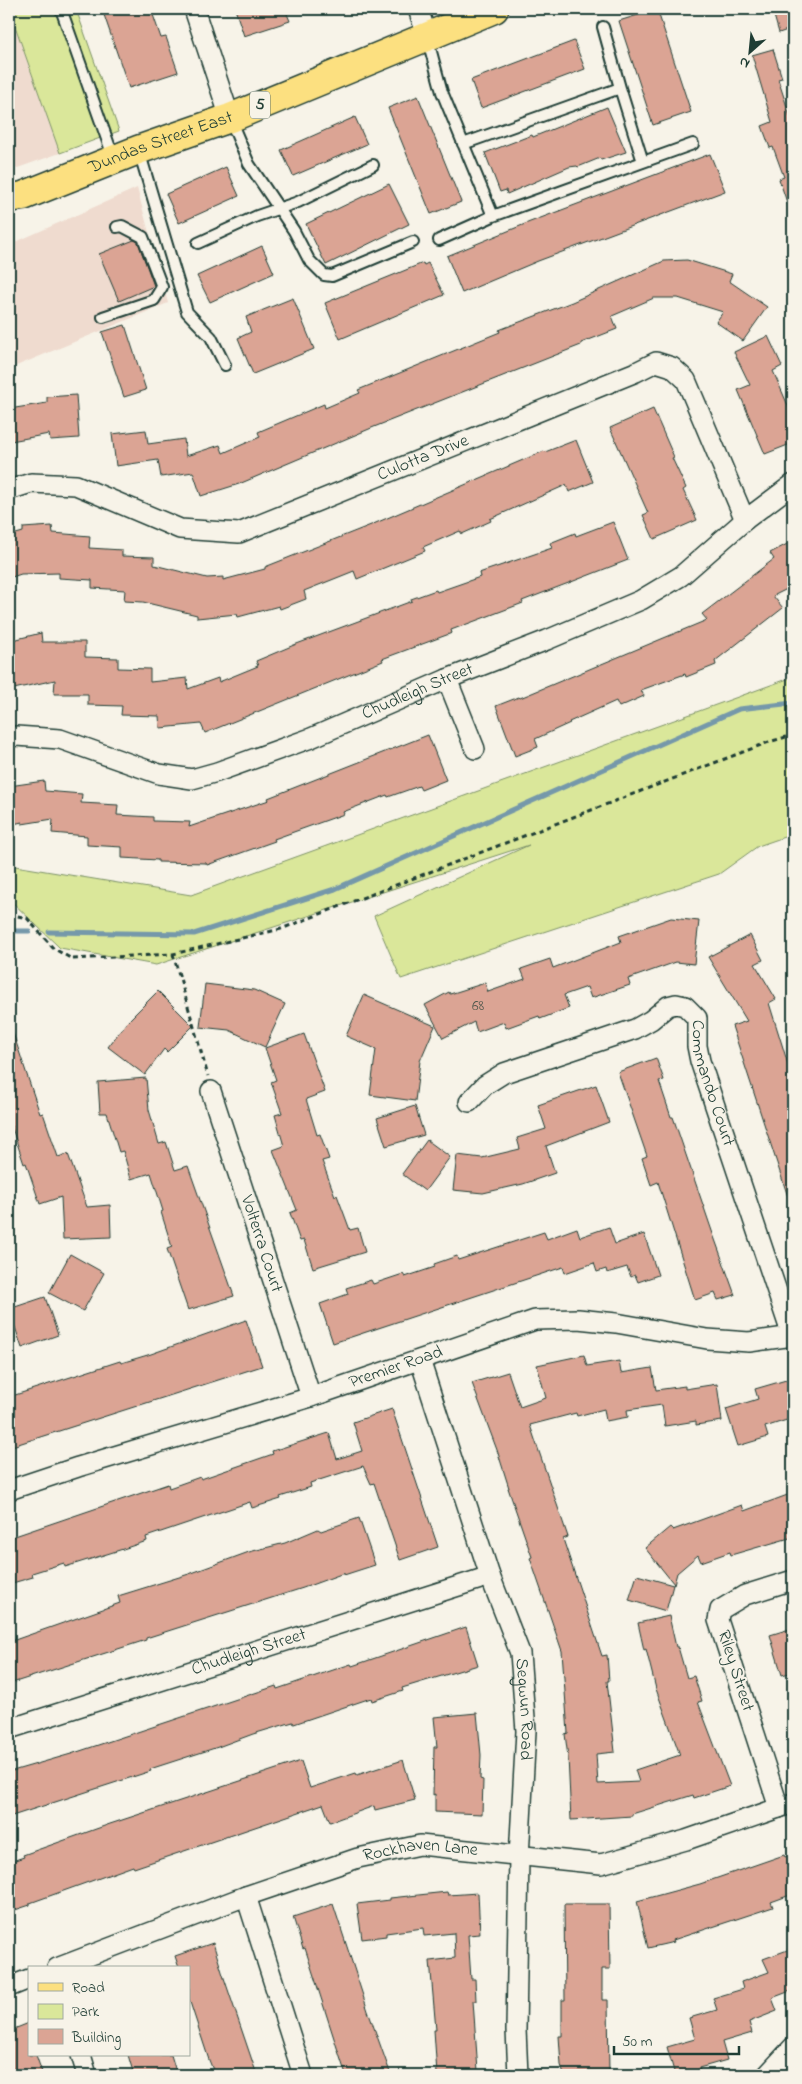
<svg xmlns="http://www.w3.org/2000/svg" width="802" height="2084" viewBox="0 0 802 2084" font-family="'Indie Flower',sans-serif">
  <rect width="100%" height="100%" fill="#f7f3e8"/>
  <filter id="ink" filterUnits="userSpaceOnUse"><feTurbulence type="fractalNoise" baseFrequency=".02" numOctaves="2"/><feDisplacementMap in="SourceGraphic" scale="10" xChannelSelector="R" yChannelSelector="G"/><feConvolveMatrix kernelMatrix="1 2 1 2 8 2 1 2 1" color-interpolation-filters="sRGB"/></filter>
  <g filter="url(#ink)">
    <path fill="#efdbcf" d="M16,29L60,153L9,171V32Z
      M137,188L168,303L9,369V245Z"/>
    <path fill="#dae79a" stroke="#7c9267" d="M9,9H76L119,131L60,153Z
      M793,677V834L758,846L719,874L401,979L374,916L529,845L156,965L60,948L9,899V865L191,895Z"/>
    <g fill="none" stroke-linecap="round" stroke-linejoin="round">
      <path stroke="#7598aa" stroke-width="5" d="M9,931H29
        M49,932L194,934L335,889L739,709L793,703"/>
    </g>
    <path fill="#dba494" stroke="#1f3d34" d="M102,9H151L161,38L166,37L178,72L129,88Z
      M235,9H285L290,21L244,36Z
      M657,9L691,112L653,125L619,21Z
      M783,9H793V28L779,33L773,12Z
      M574,41L585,69L481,108L471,80Z
      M773,49L782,78L778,79L790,116L793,115V214H791L779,179L784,177L773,147L770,148L762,126L772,122L752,55Z
      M418,96L461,202L431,214L388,108Z
      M607,107L626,152L601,160L600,158L578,167L577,166L569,167L507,194L506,190L500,192L485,153L532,135L533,137Z
      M355,117L367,144L293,176L281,150Z
      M710,154L725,191L538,261L462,293L447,256L530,222Z
      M226,167L239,196L179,223L166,194Z
      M389,184L409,224L326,265L306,224Z
      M134,240L138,242L154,286L119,301L99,254Z
      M262,246L274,273L210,302L197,276Z
      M687,260L732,274L729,281L767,307L743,341L716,322L723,312L678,298H654L612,316L617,329L581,343V345L374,427L239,484L201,496L193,472L161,477L158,460L116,466L112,434L146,430L148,444L184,439L186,456L220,445L223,453L260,437L258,432L324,404L325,408L360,393L358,390L500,332L499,330L572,302L664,261Z
      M423,263L424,265L428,263L444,295L340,339L325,303Z
      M293,298L314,349L253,374L238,338L251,332L246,317Z
      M125,325L146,390L124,397L102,332Z
      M768,336L782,366L773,371L790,410L793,409V443L765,454L738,390L750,385L734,352Z
      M76,395L79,438L50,440L49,434L11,441L9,409L47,403V397Z
      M653,409L674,457L672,458L686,488L683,490L697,520L654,539L643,515L648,513L610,428Z
      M576,440L593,482L569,492L566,485L490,519L491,521L462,534L460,531L423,547L425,551L357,579L354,571L304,591L306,599L280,609L279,606L238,617L237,614L197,618V615L143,602L124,601L125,590L92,588V580L59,578V573L21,574L9,578V536L23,532V528L52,526L53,533L90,536L89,548L122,550V556L154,557V565L207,578L223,577V580L265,569V567L371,525L544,451L545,452Z
      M613,522L628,560L522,601L523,603L451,630L452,633L382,659L383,661L205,733L201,724L160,728L159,716L121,715L122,706L88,705V694H54L55,680L9,690V641L41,633L42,642H85V657L118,658V668L150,669V682L187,678L188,689L218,678L219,682L258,666L256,661L294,645L412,601L411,599L436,590L437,592L480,577L479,573L552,548L550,543L575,533L576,536Z
      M793,541V586L773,596L783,608L715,661L716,665L686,677L685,674L641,690L644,696L619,707L616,701L569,722L570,723L535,739L538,747L515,756L496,706L519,697L520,698L707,620L702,614L774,559L770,553Z
      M428,735L446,780L421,790L419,786L388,797L387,795L343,812L344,814L274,839L275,841L207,865L206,863L158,862V860L122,858V847L87,845V836L52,833L53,819L22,824V822L9,825V786L44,781L45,791L82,794L81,803L118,805L117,815L153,817V821L190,822L189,827L269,800L268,798Z
      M671,918L699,921L694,964L676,962L628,979L630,985L591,998L587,987L564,995L569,1008L540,1019L539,1016L506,1028L504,1022L477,1032L474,1022L443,1038L425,1005L449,992L450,994L485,983L488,992L525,979L521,969L550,959L553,968L621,942L619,936Z
      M750,935L763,960L755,964L776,999L769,1003L793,1080V1205L791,1206L732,1026L747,1021L708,957Z
      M205,984L254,990L285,1004L265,1047L229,1030L200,1027Z
      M158,991L193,1026L167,1052L164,1049L145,1075L108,1047L127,1022Z
      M364,995L435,1026L420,1061L415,1101L370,1095L376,1049L346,1036Z
      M11,1027L40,1114L43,1113L58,1157L68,1154L87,1207L110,1205L111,1237L63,1239L61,1197L40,1204L26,1163L24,1164L9,1119V1028Z
      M304,1034L325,1092L306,1099L317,1135L320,1134L329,1159L322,1161L335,1196L337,1195L350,1230L358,1228L365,1252L313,1268L304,1240L300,1241L290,1213L297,1210L273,1150L284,1146L275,1115L282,1113L271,1082L276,1080L265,1048Z
      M656,1058L664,1080L659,1081L671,1117H673L713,1234L735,1295L718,1300L715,1293L695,1300L658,1182L651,1185L642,1158L647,1156L618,1072Z
      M146,1078L149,1110L159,1144L166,1142L175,1170L188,1166L234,1296L188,1310L167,1249L172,1247L161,1212L163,1211L151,1173L131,1179L123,1151L119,1152L107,1113H100L98,1082Z
      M596,1085L609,1122L546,1146L555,1173L523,1184L483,1193L453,1190L457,1155L482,1158L520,1149L517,1138L546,1129L538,1105Z
      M415,1106L424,1135L386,1146L377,1118Z
      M427,1140L450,1157L425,1191L402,1174Z
      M609,1227L615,1244L644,1234L658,1275L638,1282L635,1275L631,1277L627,1267L607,1273L606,1269L597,1272L594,1263L565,1273L563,1267L333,1343L320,1304L348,1294L346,1288L371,1280L373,1284L403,1274L405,1277L435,1267L434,1264L457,1256L458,1260L544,1232L547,1239L577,1228L580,1237Z
      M70,1254L104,1273L83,1311L49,1293Z
      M45,1297L58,1335L22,1348L9,1309Z
      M246,1320L262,1366L9,1447V1397L120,1361L121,1363L151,1354Z
      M584,1355L587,1366L619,1361L621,1373L652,1368L656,1390L685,1386V1389L717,1384L722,1421L696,1425V1421L665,1426L662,1405L627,1410L628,1417L606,1421L604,1409L577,1416L576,1413L530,1425L568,1537L563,1539L602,1656L607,1655L609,1681H607L615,1752L596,1754L598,1784L639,1782L635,1770L680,1755L656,1689L646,1649L644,1650L638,1623L669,1616L676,1647H678L687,1678L694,1676L702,1701L698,1702L730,1786L694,1798L693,1795L632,1814V1816L571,1820L568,1757L565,1734L568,1733L562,1651L530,1558L532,1557L508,1488H509L497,1450L472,1383L508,1372L520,1407L546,1398L537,1365Z
      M793,1378V1418L765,1427L768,1437L738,1446L726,1409L758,1399L755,1389Z
      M392,1409L438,1547L400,1560L374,1483L371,1484L363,1466L310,1483L311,1487L280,1497L281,1499L252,1508L250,1502L146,1537L147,1541L123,1549L65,1567L64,1563L32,1573L33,1577L9,1584V1538L168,1484L169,1488L200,1477L201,1479L273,1454L272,1451L329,1433L337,1459L362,1451L353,1422Z
      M793,1493V1537L731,1555L730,1552L701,1562L698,1555L677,1573L674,1584L645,1548L670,1527L673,1530L742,1505L744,1511Z
      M359,1518L375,1565L344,1575V1573L303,1588L146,1638V1640L9,1684V1642L120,1603L118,1596L189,1574L249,1552L285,1543L318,1529L321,1531Z
      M637,1575L673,1585L666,1611L629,1600Z
      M466,1627L478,1665L402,1688L403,1691L372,1701L371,1698L294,1724L293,1722L253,1734L218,1747L150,1769L151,1771L9,1817V1772L71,1754L276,1686L277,1689L351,1664L352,1666Z
      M793,1628V1672L782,1675L770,1635Z
      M477,1713L481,1755L480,1779L483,1780L482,1814L435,1812V1794L433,1795L434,1747H437L434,1717Z
      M403,1760L415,1800L375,1810L374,1806L330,1822L323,1804L134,1868L133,1866L30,1903V1905L9,1912V1862L24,1857L23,1855L110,1824L301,1761L310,1788L356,1773L357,1775Z
      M793,1854V1894L771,1902L773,1907L673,1940L674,1942L648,1948L637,1901L700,1884L784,1855L785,1857Z
      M447,1892L448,1895L478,1893L480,1934L468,1935L471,1979H475L476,2001H473L478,2071L437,2074L434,2030H436L430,1961L455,1958L454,1933L424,1936L423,1928L386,1933V1936L362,1939L357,1904L390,1900V1898Z
      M333,1904L368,2011L391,2075H346L340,2057L305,1948L303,1949L293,1917Z
      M564,1904H609L610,1969H602V2000H608L609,2075H564L561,2065L559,2036H562V2000H565Z
      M213,1943L223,1975L257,2075H215L209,2060L189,1999V1968H179L175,1956Z
      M793,1948V1990L772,1998L777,2011L749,2022L752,2033L722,2042L727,2060L699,2068L702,2075H675L667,2047L695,2039L689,2018L717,2010L713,1998L743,1989L741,1982L769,1972L763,1959Z
      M29,2023V2055H36L43,2075H9V2031Z
      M128,2055H171L177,2075H134Z"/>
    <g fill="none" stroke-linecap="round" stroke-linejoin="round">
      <defs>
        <path id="lane" d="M61,9L114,159
          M603,27L620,88
          M427,37L442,92L493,216L693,144
          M230,119L249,164L294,231L309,260L324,275L332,276L413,242
          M463,144L620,88L643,162
          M139,151L187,312L211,337L225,365
          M439,240L493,216
          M198,243L257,216L298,202L373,165
          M103,317L154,300L162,287L143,237L122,226L117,227"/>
        <g id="street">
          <path d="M194,9L230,118"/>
          <path d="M418,9L427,36"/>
          <path id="s1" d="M9,490L31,483L76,485L180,529L239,533L636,372L656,362L672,367L686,380L745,520"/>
          <path d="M447,679L475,749"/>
          <path id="s2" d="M9,738L16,736L60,739L159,774L192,779L217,772L311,738L447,679L547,640L641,600L681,576L745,520L793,484"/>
          <path id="s3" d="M211,1091L311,1397"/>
          <path id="s4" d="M469,1102L485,1085L504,1073L635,1029L651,1020L668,1006L676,1004L685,1006L697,1018V1046L700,1061L792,1336"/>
          <path id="s5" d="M420,1360L490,1576L520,1653L526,1731L519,1857L516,2030L518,2075"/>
          <path id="s6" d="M9,1490L78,1467L311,1397L535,1320L578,1319L616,1323L707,1339L749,1342L793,1336"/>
          <path id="s7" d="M9,1729L490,1576"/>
          <path d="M779,1808L718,1620L720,1610L745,1595L793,1580"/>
          <path d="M246,1896L303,2075"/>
          <path id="s8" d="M57,1968L246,1896L358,1858L420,1845L601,1864L686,1840L793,1803"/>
          <path d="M9,1987L29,1979"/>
          <path d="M81,2055L87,2075"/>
          <path d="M767,2075L793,2047"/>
        </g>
        <g id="primary">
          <path id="s9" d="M9,198L23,196L138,150L230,118L494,9"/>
        </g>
      </defs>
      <use href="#lane" stroke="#1f3d34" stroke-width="14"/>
      <use href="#street" stroke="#1f3d34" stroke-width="22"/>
      <use href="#primary" stroke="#1f3d34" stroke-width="31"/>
      <path stroke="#1f3d34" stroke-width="3" stroke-dasharray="5 4" stroke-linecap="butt" d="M9,914L27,918L53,948L72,959L173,954L281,929L769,742L793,735
        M173,954L208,1076"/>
      <use href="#lane" stroke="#f7f3e8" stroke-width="10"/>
      <use href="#street" stroke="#f7f3e8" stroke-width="19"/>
      <use href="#primary" stroke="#fce080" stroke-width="28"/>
    </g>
  </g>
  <g text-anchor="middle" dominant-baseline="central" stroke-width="4" stroke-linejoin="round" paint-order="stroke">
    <g font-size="15" fill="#4e574c">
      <text x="478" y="1006">68</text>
    </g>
    <rect fill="#f7f3e8" stroke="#60746a" stroke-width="1" x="250" y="91.5" width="20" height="27" rx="4"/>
    <g font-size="16" font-weight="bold" fill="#1f3d34">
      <text x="260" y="105">5</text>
    </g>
    <g font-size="18" fill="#1f3d34" stroke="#f7f3e8">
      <text stroke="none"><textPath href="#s9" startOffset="162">Dundas Street East</textPath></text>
      <text stroke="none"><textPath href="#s1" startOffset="439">Culotta Drive</textPath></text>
      <text stroke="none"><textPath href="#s2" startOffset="432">Chudleigh Street</textPath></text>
      <text stroke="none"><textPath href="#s4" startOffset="326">Commando Court</textPath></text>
      <text stroke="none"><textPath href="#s3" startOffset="161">Volterra Court</textPath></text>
      <text stroke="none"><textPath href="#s6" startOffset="406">Premier Road</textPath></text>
      <text stroke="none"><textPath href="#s7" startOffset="252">Chudleigh Street</textPath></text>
      <text transform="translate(735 1671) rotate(72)">Riley Street</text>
      <text stroke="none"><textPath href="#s5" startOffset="366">Segwun Road</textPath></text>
      <text stroke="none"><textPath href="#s8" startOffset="384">Rockhaven Lane</textPath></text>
    </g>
  </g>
  <rect width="802" height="2084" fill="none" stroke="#f7f3e8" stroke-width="30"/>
  <rect x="15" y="15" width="772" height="2054" fill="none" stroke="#1f3d34" stroke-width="2" filter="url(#ink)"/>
  <rect x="28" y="1966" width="162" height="90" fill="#f7f3e8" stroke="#a1aaa0"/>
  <rect x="38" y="1983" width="25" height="8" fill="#fce080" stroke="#a1aaa0"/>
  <text x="72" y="1992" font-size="15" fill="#1f3d34">Road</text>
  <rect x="38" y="2004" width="25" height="15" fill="#dae79a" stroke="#a1aaa0"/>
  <text x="72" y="2016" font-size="15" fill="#1f3d34">Park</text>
  <rect x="38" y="2029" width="25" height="15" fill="#dba494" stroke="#a1aaa0"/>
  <text x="72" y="2042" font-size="15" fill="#1f3d34">Building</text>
  <g transform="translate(750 52) rotate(207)" stroke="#f7f3e8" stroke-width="4" paint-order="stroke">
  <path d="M0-4L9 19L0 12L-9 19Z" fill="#1f3d34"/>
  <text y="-8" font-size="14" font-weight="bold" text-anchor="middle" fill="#1f3d34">N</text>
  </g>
  <path d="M614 2046v8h125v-8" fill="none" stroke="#1f3d34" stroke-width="2.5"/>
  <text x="622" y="2046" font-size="15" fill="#1f3d34" stroke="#f7f3e8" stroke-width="4" paint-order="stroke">50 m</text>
</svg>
